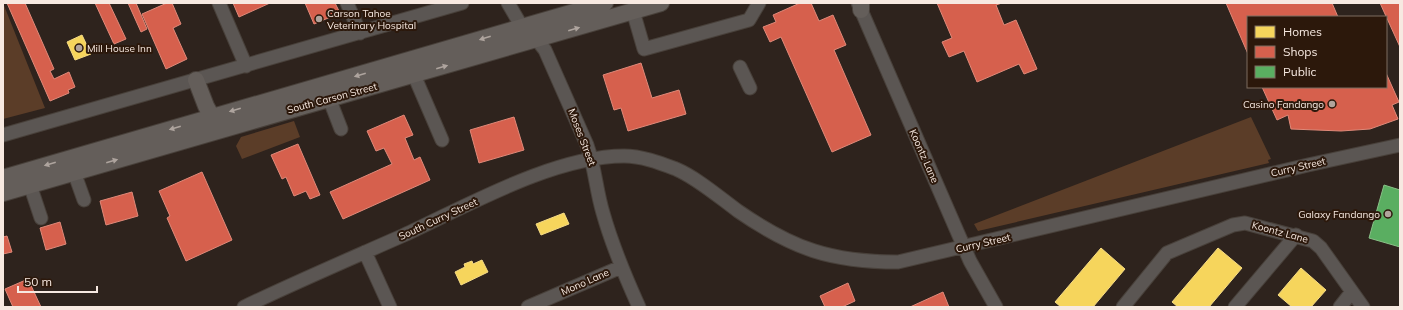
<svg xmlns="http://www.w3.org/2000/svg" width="1403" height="310" viewBox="0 0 1403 310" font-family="Mulish,sans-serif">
  <rect width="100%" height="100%" fill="#2e231d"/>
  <path fill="#5b3d28" d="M3,3L45,108L3,119Z
    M1251,117L1271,159L1268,160L1269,163L978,231L974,224Z
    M294,121L300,137L242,159L236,146L241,137Z"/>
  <path fill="#f6d55c" stroke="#f6db84" d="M82,35L91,54L75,60L67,42Z
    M564,213L569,224L541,235L536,224Z
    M1101,248L1125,269L1093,307H1061L1055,302Z
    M1218,248L1242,268L1209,307H1178L1172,302Z
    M482,260L488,272L461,285L455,272L465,267L464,264L472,261L473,264Z
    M1301,268L1326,290L1311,307H1292L1278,295Z"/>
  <path fill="#d6604d" stroke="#e08979" d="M7,3H25L54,69L50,71L54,79L69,72L75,87L68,90L69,93L50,101Z
    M95,3H109L126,39L114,44Z
    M128,3H136L147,29L141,32Z
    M167,3H172L181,24L173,28L187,59L166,69L142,14Z
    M233,3H270L239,17Z
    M305,3H335L340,13L314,24Z
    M800,3H811L819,21L833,15L846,45L834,50L871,135L832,152L781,37L770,42L763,27L776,22L773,15Z
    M937,3H1002L996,5L1004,25L1016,20L1037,69L1024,74L1019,64L977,82L964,51L949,57L942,42L952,38Z
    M1226,3H1332L1338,17H1248V54Z
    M1380,3H1400V47Z
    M641,63L652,98L679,90L686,114L628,131L621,108L614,110L603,75Z
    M1386,73L1399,102L1392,105L1398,119L1370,129L1341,131L1291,129L1288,115L1277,120L1262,87H1386Z
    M404,115L413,135L405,138L414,160L420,157L430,180L343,219L330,192L392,164L384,148L376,151L367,131Z
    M514,117L524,150L479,163L470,130Z
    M298,144L320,195L310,199L306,191L294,196L286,177L282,179L271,155Z
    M202,172L232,240L186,261L167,218L170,216L159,191Z
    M132,192L138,216L106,225L100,201Z
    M60,222L66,244L46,250L40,228Z
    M7,236L12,252L3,254V237Z
    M28,279L41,307H13L5,289Z
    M848,283L855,301L842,307H825L820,296Z
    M943,292L949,307H910Z"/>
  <path fill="#5aae61" stroke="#89c087" d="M1384,185L1400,190V247L1369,238Z"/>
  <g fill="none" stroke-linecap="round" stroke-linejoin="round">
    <defs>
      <path id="minor" d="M219,3L246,66
        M347,3L360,33
        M508,3L522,27L537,40L545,50L587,145C595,167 596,190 603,213C612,245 625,276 639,307
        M858,3L970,261L996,307
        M633,11L644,49L749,20L759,3
        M740,67L750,88
        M414,75L442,140
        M329,98L341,129
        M3,135L462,3
        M74,172L84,200
        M30,185L41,218
        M365,252L390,307
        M244,307C296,282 350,259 404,235C467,206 554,156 624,156C642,156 660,163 676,169C697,178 719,197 738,211C793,249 831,262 898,262L1308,165L1400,145
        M528,307L621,267
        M1123,307L1167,253L1233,225L1245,223L1313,241L1321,248L1363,307
        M1235,307L1296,235
        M1340,307L1351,293"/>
      <path id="major" d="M861,10V3
        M196,80L206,106L217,126
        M3,178L605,3
        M3,193L661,3"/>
    </defs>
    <use href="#minor" stroke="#48403a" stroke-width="15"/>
    <use href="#major" stroke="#48403a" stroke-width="18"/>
    <use href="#minor" stroke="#5b5653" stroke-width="13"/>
    <use href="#major" stroke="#645e5a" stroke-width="16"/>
  </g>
  <defs><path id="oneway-solid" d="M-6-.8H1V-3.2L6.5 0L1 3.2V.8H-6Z"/></defs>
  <g fill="#aea49e">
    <use href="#oneway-solid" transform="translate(574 29) rotate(-16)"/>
    <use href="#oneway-solid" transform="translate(485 38) rotate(163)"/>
    <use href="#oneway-solid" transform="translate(442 67) rotate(-16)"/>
    <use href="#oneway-solid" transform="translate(360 75) rotate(164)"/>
    <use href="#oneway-solid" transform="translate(235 110) rotate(164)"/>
    <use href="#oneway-solid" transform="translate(175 128) rotate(164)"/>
    <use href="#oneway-solid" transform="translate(112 161) rotate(-16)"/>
    <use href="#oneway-solid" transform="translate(50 164) rotate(164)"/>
  </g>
  <g fill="#b1a49c" stroke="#2c180b" stroke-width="1.5">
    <circle cx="319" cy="19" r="4"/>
    <circle cx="79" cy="48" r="4"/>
    <circle cx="1332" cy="104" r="4"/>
    <circle cx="1388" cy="214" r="4"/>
  </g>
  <g text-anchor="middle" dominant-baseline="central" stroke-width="4" stroke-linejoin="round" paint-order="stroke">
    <g font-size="10" fill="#f7e9e1" stroke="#2c180b" text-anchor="start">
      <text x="327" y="13">Carson Tahoe<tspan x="327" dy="12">Veterinary Hospital</tspan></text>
      <text x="87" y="48">Mill House Inn</text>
      <text x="1324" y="104" text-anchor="end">Casino Fandango</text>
      <text x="1380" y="214" text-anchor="end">Galaxy Fandango</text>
    </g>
    <g font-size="10" fill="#f7e9e1" stroke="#2c180b">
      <text transform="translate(332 98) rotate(-15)">South Carson Street</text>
      <text transform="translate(582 137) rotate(69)">Moses Street</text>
      <text transform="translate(924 156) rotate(66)">Koontz Lane</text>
      <text transform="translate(1298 167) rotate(-13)">Curry Street</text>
      <text transform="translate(438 219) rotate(-25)">South Curry Street</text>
      <text transform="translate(1280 232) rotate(15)">Koontz Lane</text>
      <text transform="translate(983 243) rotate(-13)">Curry Street</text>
      <text transform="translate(585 282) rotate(-24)">Mono Lane</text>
    </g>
  </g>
  <rect width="1403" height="310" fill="none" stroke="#f7e9e1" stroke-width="8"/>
  <rect x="1247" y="16" width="140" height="72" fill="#2c180b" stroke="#7d6c61"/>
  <rect x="1255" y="26" width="20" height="12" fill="#f6d55c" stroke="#7d6c61"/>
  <text x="1283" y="36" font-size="12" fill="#f7e9e1">Homes</text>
  <rect x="1255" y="46" width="20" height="12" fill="#d6604d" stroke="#7d6c61"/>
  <text x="1283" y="56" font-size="12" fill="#f7e9e1">Shops</text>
  <rect x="1255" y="66" width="20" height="12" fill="#5aae61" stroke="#7d6c61"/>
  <text x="1283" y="76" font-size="12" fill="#f7e9e1">Public</text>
  <path d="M18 286v6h79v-6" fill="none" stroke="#f7e9e1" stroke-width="2"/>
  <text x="24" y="286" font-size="12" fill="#f7e9e1" stroke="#2c180b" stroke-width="3" paint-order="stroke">50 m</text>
</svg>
